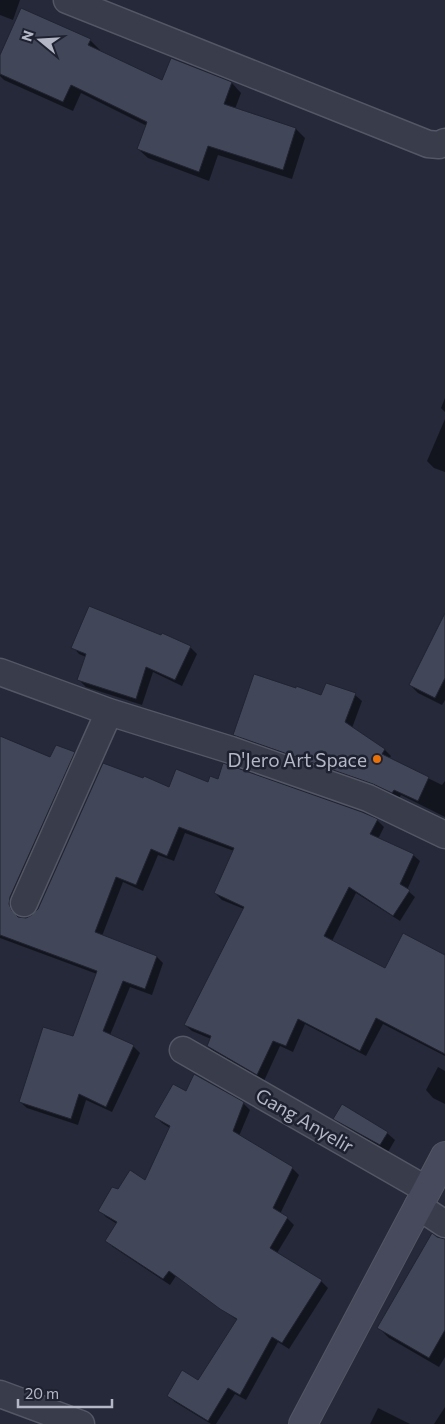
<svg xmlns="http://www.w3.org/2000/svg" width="445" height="1424" viewBox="0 0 445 1424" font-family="Commissioner,sans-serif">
  <rect width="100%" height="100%" fill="#252939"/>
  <path fill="#0007" d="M0,0H20L13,20L0,15Z
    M21,10L90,40L100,50L99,52L163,82L232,83L241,93L235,109L296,129L305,138L292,179L218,155L209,181L148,158L138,149L147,126L81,93L73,111L4,80L0,76V58Z
    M445,398V412L441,408Z
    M445,419V472L434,468L427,461Z
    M445,629V700L442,705L418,693L410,685Z
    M73,647H190L197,654L182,686L153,672L142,705L86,687L79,680L86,657L79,654Z
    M355,695L362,701L352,728L385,750L391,756L389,759L442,785L445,781V817L401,795L399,799L241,741L235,735L322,697Z
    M0,737L50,758L74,753L81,760L16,904L15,913L17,918L26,919L34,916L170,789L209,784L362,813L377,820L384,827L378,839L413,855L420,861L407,890L415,897L400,921L356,893L332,941L386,969L444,955L445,953V1056L383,1024L366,1056L305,1024L293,1052L280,1046L264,1081L215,1053L208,1046L211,1039L192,1031L185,1025L244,909L222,900L215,893L234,851L185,833L174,861L158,855L143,891L123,882L102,936L157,957L163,963L152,995L130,987L110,1035L133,1046L140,1053L112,1112L86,1100L78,1125L27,1108L20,1102L73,1038L97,974L0,938Z
    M438,1067L445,1071V1104L433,1098L426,1090Z
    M186,1093L243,1103L250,1110L239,1136L292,1168L299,1175L280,1214L287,1218L294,1225L277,1253L321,1281L328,1288L289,1349L278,1342L246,1400L235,1394L216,1424H211L175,1402L168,1396L198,1381L237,1320L176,1276L170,1285L113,1247L106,1241L117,1224L106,1217L100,1211L118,1191L146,1182L170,1128L162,1123L155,1116Z
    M335,1119L387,1133L395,1140L388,1152L342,1126Z
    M443,1240H445V1357L439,1367L389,1338L379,1328Z
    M445,1407V1424H434Z
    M378,1408L410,1424H370Z"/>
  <path fill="#424659" stroke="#202331" d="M21,8L91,39L88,45L162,80L171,58L232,82L224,104L296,128L283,170L208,146L199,172L137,149L147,122L71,85L63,102L0,74V55Z
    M89,606L161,635L162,633L191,646L175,680L146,667L136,699L77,680L86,654L71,648Z
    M445,613V678L435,698L409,685Z
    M254,674L296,688V686L321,695L326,683L356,693L345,722L385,749L382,754L429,777L418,801L394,790L392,793L373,784L233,735Z
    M0,736L50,757L56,745L75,752L10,897L9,904L12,911L18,917L26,918L32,915L38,909L103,763L143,778L144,776L169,787L176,769L208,782L210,776L218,779L223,763L362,812L378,819L370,834L414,854L400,884L410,890L393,916L349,887L324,936L385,968L403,933L445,955V1054L376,1018L360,1051L298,1019L286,1046L273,1041L257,1075L207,1046L211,1036L184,1025L244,907L214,893L234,848L179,827L167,856L151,849L136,885L116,877L95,932L157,956L145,989L123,981L103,1031L134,1045L106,1107L79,1094L71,1119L19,1102L43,1027L73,1036L97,971L0,935Z
    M194,1074L244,1102L233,1131L293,1167L273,1208L288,1217L270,1248L322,1280L282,1343L272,1337L240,1395L228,1388L208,1421L167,1396L182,1370L198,1380L237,1319L220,1309L169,1271L163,1279L105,1241L117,1222L98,1211L112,1187L118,1189L130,1170L145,1180L170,1126L154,1117L173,1084L186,1091Z
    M342,1104L388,1132L380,1145L333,1119Z
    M432,1233L437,1237L445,1239V1330L429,1358L377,1328Z"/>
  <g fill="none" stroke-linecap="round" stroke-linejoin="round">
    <defs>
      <path id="street" d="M67,0L428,144L439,145L445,142
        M0,672L109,712L231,750L368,798L445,835
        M24,903L109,712
        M183,1050L427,1190
        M418,1206L445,1224
        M0,1394L81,1424"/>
      <path id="secondary" d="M303,1424L445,1156"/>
    </defs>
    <use href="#street" stroke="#545765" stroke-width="29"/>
    <use href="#secondary" stroke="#545765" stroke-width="30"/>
    <use href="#street" stroke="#393c4a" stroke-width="26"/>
    <use href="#secondary" stroke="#474a5c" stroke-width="28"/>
  </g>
  <circle fill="#e8710a" stroke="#1e212f" stroke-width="2" cx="377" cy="759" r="5"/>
  <g text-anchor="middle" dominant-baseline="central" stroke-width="5" stroke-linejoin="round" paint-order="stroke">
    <g font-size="19" fill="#b4b7c5" stroke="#1e212f" text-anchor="end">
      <text x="367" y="759">D'Jero Art Space</text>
    </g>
    <g font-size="19" fill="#b4b7c5" stroke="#1e212f">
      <text transform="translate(305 1120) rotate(30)">Gang Anyelir</text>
    </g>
  </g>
  <g transform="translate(40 40) rotate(288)" stroke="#1e212f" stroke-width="4" paint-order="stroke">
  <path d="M0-4L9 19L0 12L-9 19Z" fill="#b4b7c5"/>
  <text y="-8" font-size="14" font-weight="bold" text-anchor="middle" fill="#b4b7c5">N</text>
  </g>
  <path d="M18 1399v8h94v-8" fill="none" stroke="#b4b7c5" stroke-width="2.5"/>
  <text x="25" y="1399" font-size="15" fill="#b4b7c5" stroke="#1e212f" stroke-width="4" paint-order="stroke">20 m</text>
</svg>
